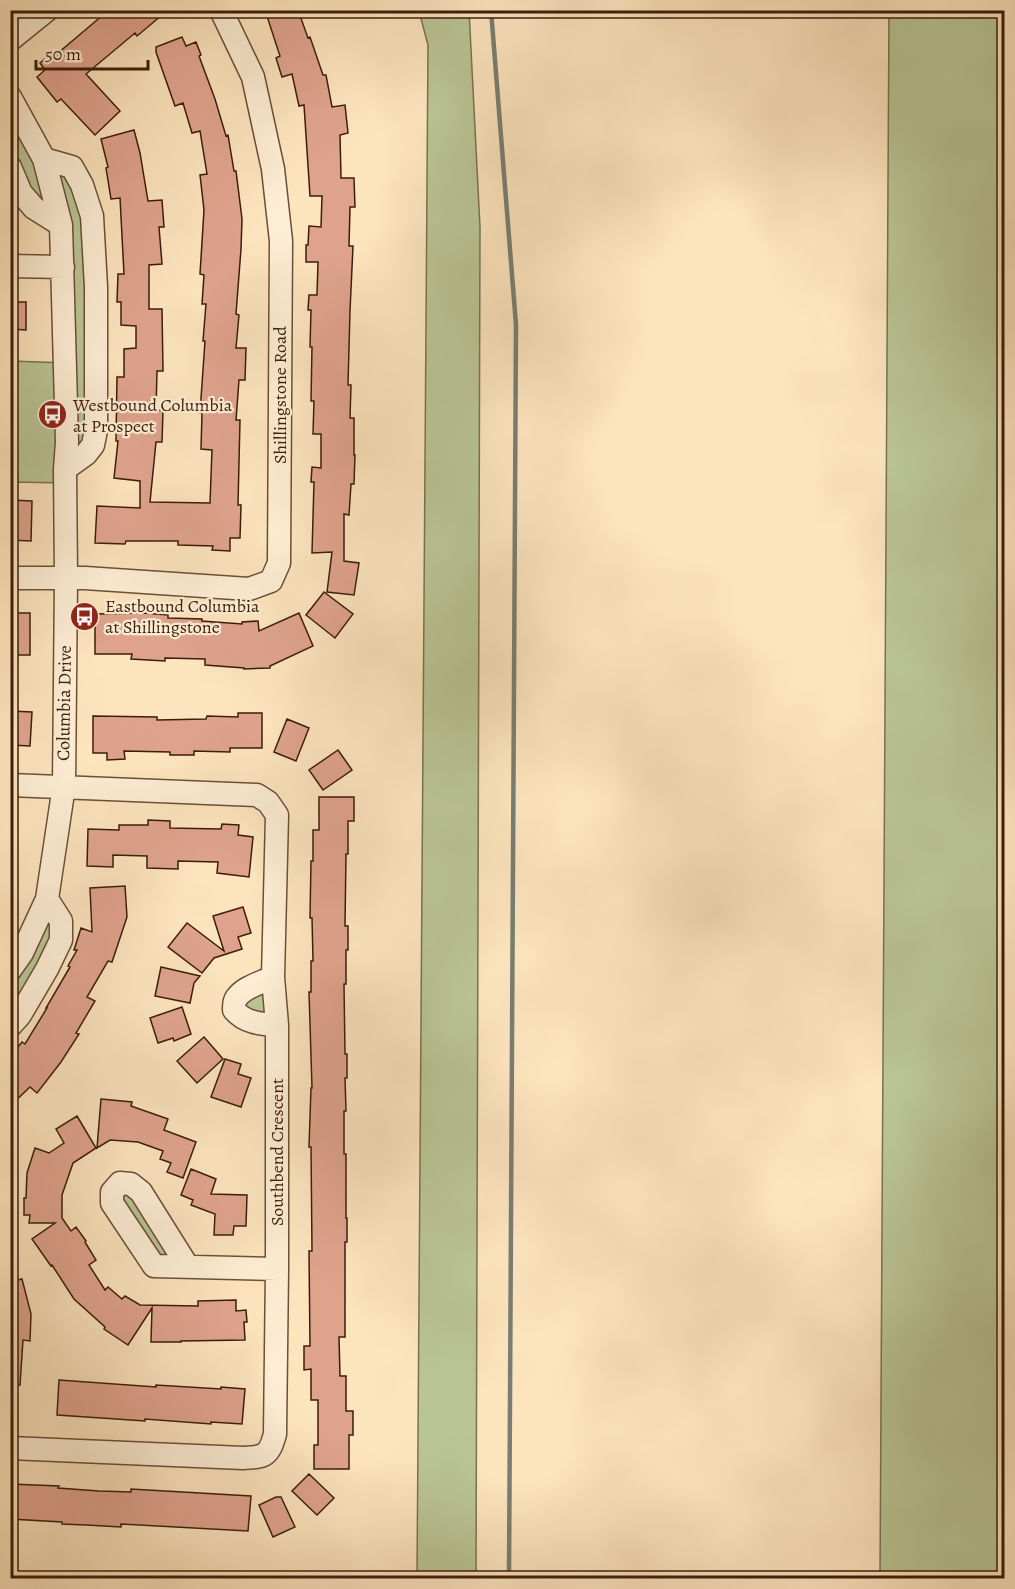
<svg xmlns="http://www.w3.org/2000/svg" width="1015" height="1589" viewBox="0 0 1015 1589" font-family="Alegreya,serif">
  <rect width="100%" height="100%" fill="#fce4bd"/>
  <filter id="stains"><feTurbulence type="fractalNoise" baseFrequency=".00333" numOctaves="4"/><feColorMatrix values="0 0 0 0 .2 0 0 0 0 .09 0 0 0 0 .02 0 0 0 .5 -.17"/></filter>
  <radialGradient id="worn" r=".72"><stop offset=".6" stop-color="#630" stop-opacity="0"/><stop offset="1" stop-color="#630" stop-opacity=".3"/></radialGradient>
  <path fill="#bac595" stroke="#7b7150" stroke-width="1.5" d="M469,10L480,227L476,1578H417L428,45L419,11Z
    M889,11H1004V1578H880Z
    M10,97L44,159L73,164L92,223L98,439L67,483L11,482V361L67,363L64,223L34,208L11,167Z
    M47,899L61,921L11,1026V970Z
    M273,977L277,1025L234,1002Z
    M120,1183L188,1267L154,1266L112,1203Z"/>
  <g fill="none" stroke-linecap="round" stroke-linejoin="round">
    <path stroke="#787e72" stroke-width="4.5" d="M491,10L516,325L509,1578"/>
  </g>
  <path fill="#dfa38d" stroke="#3c1d0b" stroke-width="1.5" d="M109,10H168L137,36L135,33L86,74L120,111L95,135L61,99L57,102L37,77L45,70L40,63L49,55L52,58Z
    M265,10H298L308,38L310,37L323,75H326L332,107L345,105L348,133L340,135L341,178H354L355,207H350L349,246H353L350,311L348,385H351L350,418H354V455H355L354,484H351L349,515L344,514V561L359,563L354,595L327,592L332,552L312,553L314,482H311L312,467L321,468V434H313L314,401H311L312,347H310L311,310H308L309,295H317L318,262H306V245H308L309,226L321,227L322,196H310L304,105L299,106L292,74L282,77L276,58L280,56Z
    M182,37L186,46L196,42L201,55L199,56L215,99L226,136L228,135L234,171H236L242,219L241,249L236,314L239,315L236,348H246L245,380H239L236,420H240L238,505H241L240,538H230V551L212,550L213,546L178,545V541H126L125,544L95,543L97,506L140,508V481L114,478L118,441H116L117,377H124V349L136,348V326L121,325V302H117L118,274H124L120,198L111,199L106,168L108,167L101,139L134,130L140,153L148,201L162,200L164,227H159L162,264L149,265V309H162L163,371H157L156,410H163L162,442H156L150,502L210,503L212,450L201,449L202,413H200L205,341H203L206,304H202L204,275L200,274L204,210L200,175L207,174L200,131L192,133L183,103L175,106L156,52V47Z
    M10,302H26V330L10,329Z
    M10,500L32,501L31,541L10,540Z
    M324,592L353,614L335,638L306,615Z
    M10,613H30V655H10Z
    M144,613L168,615V618L202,619V621L242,624V622L258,621L259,631L299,613L313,646L270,666V668L244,669V668L205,665V659L165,658V661L131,659L132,654H95V614Z
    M10,711L32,712L30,746L10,745Z
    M238,713H262V748H230V752L194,751V755H170V752L124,751L125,759L107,760V753H93V716L157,717V720L206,719L207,716L238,717Z
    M287,719L309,728L296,761L274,752Z
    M338,750L352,770L323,790L309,770Z
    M319,797H354V821H348V854H346L345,926H348V950H346V984H344L345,1054H347V1078H345L346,1111H344V1154H346V1218H347V1242H345V1337H339L340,1376H346V1411H353V1435H349V1469H314V1445H318V1400H311V1369L304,1370V1346H310L309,1251H312L311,1147H309L311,1088H312L309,992H311V961H313L312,918H310L311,861H313V830H319Z
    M148,820L170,821V828L221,829L222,824L239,825L238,835L253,837L249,877L217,873L218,862L178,861V869L147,868V856L113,855V867L87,866L88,829L119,830V825H148Z
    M125,886L127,917L112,962L108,961L87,997L95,1001L76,1033L79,1034L61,1062L37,1093L30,1087L10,1106V1057L22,1042L25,1044L47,1008H46L70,967L68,966L77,950H74L81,928L92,932L90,888Z
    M243,907L251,933L238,937L242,949L214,958L202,973L168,947L187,923L224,951L213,916Z
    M161,967L200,976L194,983L190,1003L155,996Z
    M182,1007L191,1034L174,1041L173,1038L158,1043L150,1018Z
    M204,1037L223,1059L197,1083L177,1061Z
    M225,1059L241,1064L238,1074L251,1078L241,1107L211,1097Z
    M101,1099L132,1102L131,1106L168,1119L164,1130L196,1142L183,1178L167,1172L171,1163L160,1159L163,1151L138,1142L110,1140L97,1148Z
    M77,1116L96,1148L73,1163L62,1195V1218L71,1231L76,1227L86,1241L85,1242L96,1260L89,1265L105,1290L108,1287L122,1299L125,1296L140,1305L198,1306V1301L236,1300V1311L246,1310L247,1322H244L245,1340L181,1341V1342H151L152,1308L128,1345L104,1329L105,1327L74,1299L52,1265L51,1266L32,1239L55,1223H29L30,1215H24V1198H26L27,1173L35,1148L49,1153L64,1143L56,1129Z
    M191,1169L216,1179L211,1194L247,1195L246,1226H234L233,1235H214L215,1214L191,1205L193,1200L181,1195Z
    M22,1279L31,1314L30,1341L23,1340L20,1385H10V1282Z
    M59,1380L156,1387V1385L221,1389V1387L245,1389L242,1424L211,1422V1424L145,1419V1421L57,1415Z
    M309,1474L334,1498L317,1515L292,1491Z
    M10,1484L59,1486L58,1488L99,1491L131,1492V1489L251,1496L248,1531L121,1524V1527L86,1525L62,1524V1522L10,1519Z
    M276,1497H281L295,1527L273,1537L259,1505Z"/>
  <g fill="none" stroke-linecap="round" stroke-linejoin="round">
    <defs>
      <path id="minor" d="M10,40L47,10
        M10,97L44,159L61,225L67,442L65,469L66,578L64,786L47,899L22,953L10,970
        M44,159L72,167L82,185L92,216L96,287V430L93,445L86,454L65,469
        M10,167L21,193L34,208L61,225
        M10,266L63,267
        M10,578H85L249,589L271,581L279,563L281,241L273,169L253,77L221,10
        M10,785L257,795L268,802L277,815L273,977L277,1025V1269L275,1434C269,1456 265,1457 243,1458L10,1448
        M273,977C263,982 245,987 238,996C234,1000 234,1005 234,1010C245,1023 261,1024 277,1025
        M10,1026L20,1015L47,969L61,940V921L47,899
        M188,1267L141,1192L131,1184L120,1183L112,1192V1203L154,1266L277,1269"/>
    </defs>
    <use href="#minor" stroke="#6c4f38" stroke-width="25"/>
    <use href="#minor" stroke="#fdedd4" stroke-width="22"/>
  </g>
  <defs>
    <symbol id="bus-disc" viewBox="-11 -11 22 22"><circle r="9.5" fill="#8f2418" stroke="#fdedd4"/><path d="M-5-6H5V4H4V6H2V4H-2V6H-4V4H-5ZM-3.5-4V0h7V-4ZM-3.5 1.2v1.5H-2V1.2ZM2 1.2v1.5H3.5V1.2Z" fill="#fff"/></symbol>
  </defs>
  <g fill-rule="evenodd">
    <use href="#bus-disc" x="36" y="398" width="33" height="33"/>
    <use href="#bus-disc" x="68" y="600" width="33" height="33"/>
  </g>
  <g text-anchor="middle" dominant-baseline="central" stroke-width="4.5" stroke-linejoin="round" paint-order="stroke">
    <g font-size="18" fill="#3c1d0b" stroke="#fdedd4">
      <text transform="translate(280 395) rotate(-90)">Shillingstone Road</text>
      <text transform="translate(64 703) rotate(-89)">Columbia Drive</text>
      <text transform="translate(277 1152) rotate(-90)">Southbend Crescent</text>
    </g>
    <g font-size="18" fill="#3c1d0b" stroke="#fdedd4" text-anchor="start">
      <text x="73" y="405">Westbound Columbia<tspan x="73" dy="21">at Prospect</tspan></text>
      <text x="105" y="606">Eastbound Columbia<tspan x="105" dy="21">at Shillingstone</tspan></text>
    </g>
  </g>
  <rect width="1015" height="1589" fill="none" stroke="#fce4bd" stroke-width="36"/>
  <rect x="12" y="12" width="991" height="1565" fill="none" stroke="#3c1d0b" stroke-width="3"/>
  <rect x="18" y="18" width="979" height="1553" fill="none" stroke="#3c1d0b" stroke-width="1.5"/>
  <path d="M36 60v9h112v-9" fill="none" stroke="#3c1d0b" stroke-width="3"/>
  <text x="45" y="60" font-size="18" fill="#3c1d0b" stroke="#fdedd4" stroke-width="4.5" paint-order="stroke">50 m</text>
  <rect width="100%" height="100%" filter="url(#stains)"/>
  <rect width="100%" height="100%" fill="url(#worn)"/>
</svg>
